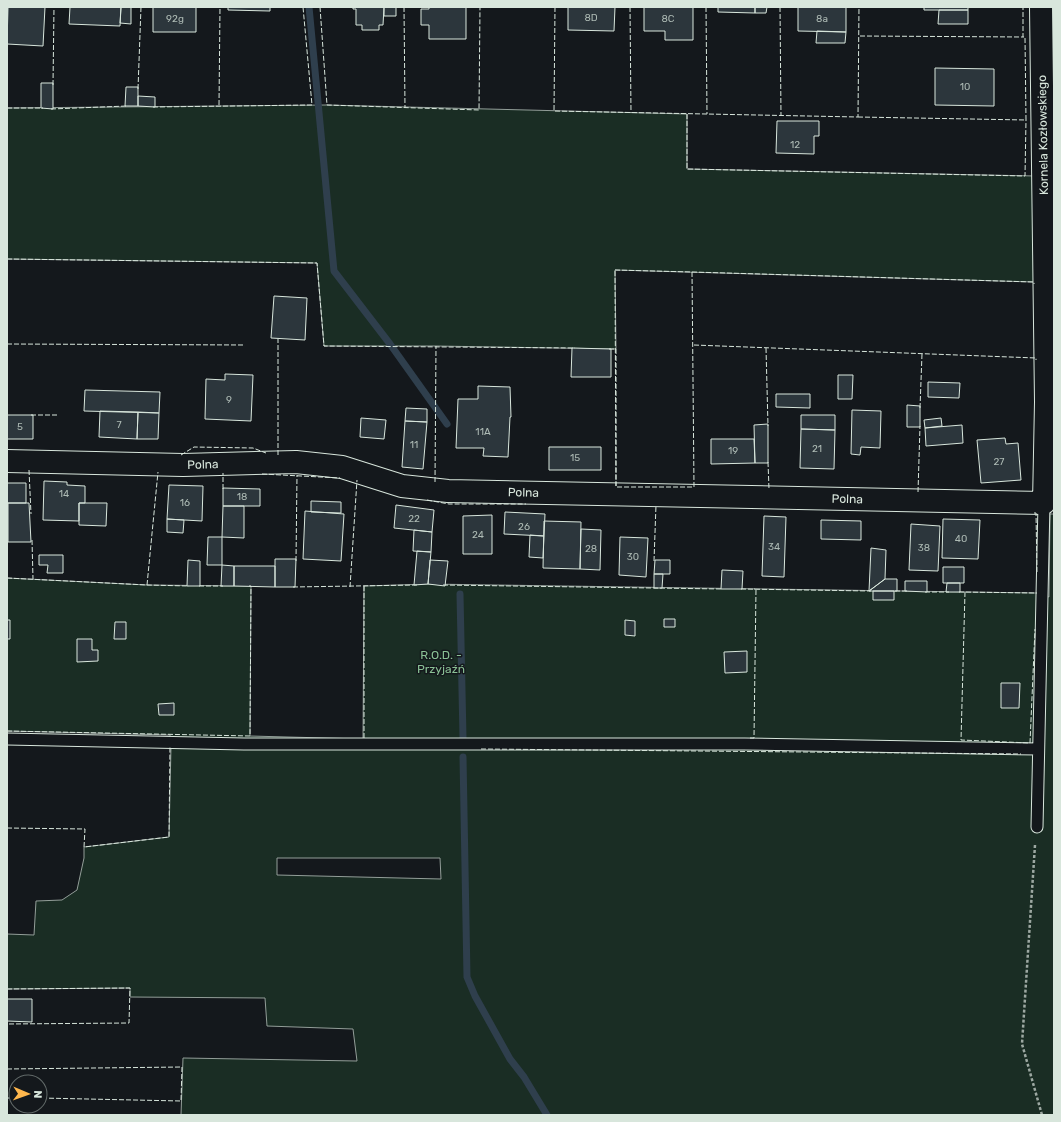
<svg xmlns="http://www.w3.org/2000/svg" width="1061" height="1122" viewBox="0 0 1061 1122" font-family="Rubik,sans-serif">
  <rect width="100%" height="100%" fill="#14181c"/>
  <path fill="#1a2d24" stroke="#939e99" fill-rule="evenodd" d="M327,105L687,114V169L1036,176L1034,282L615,270L616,349L436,346H324L317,263L7,259V108Z
    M1050,514H1054V1115H181L183,1058L357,1061L353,1029L267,1026L265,998L130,997V988L7,989V934L34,935L36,901L62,900L77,890L84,858V847L169,837L171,746L170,735L7,731V578L147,585L251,586L250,736L363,739L364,586L428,584L1037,593L1049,597ZM277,858H440L441,879L277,875Z"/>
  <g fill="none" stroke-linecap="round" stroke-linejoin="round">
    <path stroke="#2f3f4d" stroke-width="7" d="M309,7L334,271L390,344L447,424
      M460,594L463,738
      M463,757L467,977L475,996L510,1059L524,1077L547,1115"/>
  </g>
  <path fill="#2c363c" stroke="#d8e6dc" d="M8,7H45L43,46L7,44Z
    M70,7H121L120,26L69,24Z
    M121,7H131V24L120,23Z
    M153,7H196V32H153Z
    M228,7H270V11L228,10Z
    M353,7H384L383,25H379V30H362V25H356V9H353Z
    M384,7H396V16H384Z
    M429,7H466V39H429V25H421V9H429Z
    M568,7H615L614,31L568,30Z
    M644,7H693V40H665V31H644Z
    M718,7H755V13L718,12Z
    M755,7H767L766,13H755Z
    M798,7H846V32L798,31Z
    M924,7H968V10H924Z
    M939,10H968V24H938Z
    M817,31L846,32L845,43H816Z
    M935,68L994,69V106L935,105Z
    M41,83H53V109L41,108Z
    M126,87H138V106H125Z
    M138,96L155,97V107L138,106Z
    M777,121H819V136H814V154L776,153Z
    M274,296L307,298L305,340L271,338Z
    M572,348L611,349V377H571Z
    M225,374L253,375L251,421L205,419L206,379L225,380Z
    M838,375H853L852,399H838Z
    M928,382L960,383L959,398L928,397Z
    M478,386L510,387L511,417H510L508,457L483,456L484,448H456L458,399H478Z
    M85,390L160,392L159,413L84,411Z
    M776,394H810V408L776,407Z
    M907,405L920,406V427H907Z
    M406,408L427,409V422L405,421Z
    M852,410L881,411L880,448L861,447L860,455L851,454Z
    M100,411L138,412L137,439L99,437Z
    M138,412L159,413L158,439H137Z
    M7,415H33V439H7Z
    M801,415H835V430L801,429Z
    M361,418L386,420L384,439L360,437Z
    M941,418L942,426L925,428L924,420Z
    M405,421L427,422L423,469L402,467Z
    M768,424V463H755L754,425Z
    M962,425L963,443L926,446L925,428Z
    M801,429L835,430L834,469L800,468Z
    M1005,438L1006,444L1018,443L1021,480L981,483L977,440Z
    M711,439H754L755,463L711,464Z
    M549,447H601V470H549Z
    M44,481L67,482V485L85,486V503H79V521L43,520Z
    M7,483H26V503H7Z
    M169,485L203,486L202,521L167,519Z
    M223,488L260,489V506H223Z
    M311,501L341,502V513L311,512Z
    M8,503H29L31,542H8Z
    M79,503H107L106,526L79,525Z
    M396,505L434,510L432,532L394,528Z
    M223,506H244V538L222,537Z
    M305,511L344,514L341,561L303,559Z
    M505,512L545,514L544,536L504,534Z
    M492,515V554H463V516Z
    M764,516L786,517L784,577L762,576Z
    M167,519L184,520L183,533L167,532Z
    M943,519L980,520L978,559L942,558Z
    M821,520L861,521V540L821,539Z
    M544,521L581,522L580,569L543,568Z
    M911,524L940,526L938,571L909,570Z
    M581,529L601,530L600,570L580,569Z
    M414,530L432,532L431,552L413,551Z
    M530,535L544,536L543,558L529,557Z
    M208,537H222V565H207Z
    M620,537L648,538L646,577L619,575Z
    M871,548L886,550L885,579L869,591Z
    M417,551L431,552L428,584L414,585Z
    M39,555H63V573H47L48,565H39Z
    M275,559H296L295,587H275Z
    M188,560L200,561V586H187Z
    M430,560L448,561L445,586L428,584Z
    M655,560H670V574H654Z
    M222,565L234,566V586H221Z
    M234,566H275V587L234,586Z
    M943,567H964V583H943Z
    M722,570L743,571L742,589H721Z
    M654,574H663L662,588H654Z
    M885,579H897V591H869Z
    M905,581H927V592L905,591Z
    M947,583H960V592H946Z
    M873,591H894V600H873Z
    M664,619H675V627H664Z
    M7,620H10V639H7Z
    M625,620L635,621V636L625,635Z
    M115,622H126V639H114Z
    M77,639H92V650H98V661L77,662Z
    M747,651V672L725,673L724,652Z
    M1001,683H1020L1019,708H1001Z
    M174,703V715H159L158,704Z
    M7,999H32V1022L7,1021Z"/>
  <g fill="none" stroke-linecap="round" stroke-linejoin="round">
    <defs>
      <path id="lane" d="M7,739L244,744H744L1038,749
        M1037,827L1044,503"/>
      <g id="street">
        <path id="s1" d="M7,461L183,465L296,462L342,467L402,486L448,491L1044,503L1046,402L1041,7"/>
      </g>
    </defs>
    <use href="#lane" stroke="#d8e6dc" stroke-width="13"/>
    <use href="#street" stroke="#d8e6dc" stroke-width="24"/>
    <path stroke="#9da8a2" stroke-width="2.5" stroke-dasharray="3 2" stroke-linecap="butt" d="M1035,845L1022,1044L1042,1115"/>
    <use href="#lane" stroke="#14181c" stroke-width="11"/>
    <use href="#street" stroke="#14181c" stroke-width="22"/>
    <path stroke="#d8e6dc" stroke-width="1" stroke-dasharray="5 2" stroke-linecap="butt" d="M320,7L327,105L479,110L480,7
      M404,7L405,108
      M555,7L554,111L858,117L859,7
      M630,7L631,113
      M706,7L707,114
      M780,7L781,116
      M860,36L1023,37
      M53,85L54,7
      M138,89L141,7
      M219,105L220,7
      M153,107L312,105L303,7
      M7,108H43
      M51,109L127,106
      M687,114V169L1025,176L1026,120
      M858,117L1026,120L1025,37H1023V7
      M7,259L317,263L324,346L575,348
      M615,270L692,272L694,487H616Z
      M692,272L1034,282V284
      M7,344L245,345
      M694,345L1036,358V360
      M766,348L768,426
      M609,349H616V486
      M920,408L922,354
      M31,415H58
      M181,455L194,447L253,448L266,453
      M278,455V339
      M768,462L769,489
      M29,470L31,514
      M262,474L340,478
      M435,482L436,346
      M223,489V473
      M918,492L920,426
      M427,500L449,504H526
      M1034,513H1036L1037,573
      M32,540L33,579
      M296,561L297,475
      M654,561L656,505
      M7,578L147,585L189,586
      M147,585L158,472
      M443,585L723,589
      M199,586H223
      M364,586V739
      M293,587L417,585
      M350,587L357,480
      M741,589L871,591
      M895,591H907
      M925,592H949
      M959,592L1037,593
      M965,592L961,740L1030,743L1035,629
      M7,731L250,736L251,586H249
      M750,738H754L756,589H754
      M481,749L1021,754
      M7,828L85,829L84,847L169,837L170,746
      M7,989L130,988L129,1023L7,1024
      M7,1069L182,1067L181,1101L40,1098
      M7,1098H16"/>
  </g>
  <g text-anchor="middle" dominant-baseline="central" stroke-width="3" stroke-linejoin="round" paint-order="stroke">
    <g font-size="10" fill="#adbab4">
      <text x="591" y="18">8D</text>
      <text x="175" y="19">92g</text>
      <text x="668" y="19">8C</text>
      <text x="822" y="19">8a</text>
      <text x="965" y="87">10</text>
      <text x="795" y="145">12</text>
      <text x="229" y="400">9</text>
      <text x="119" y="425">7</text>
      <text x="20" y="427">5</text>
      <text x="483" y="432">11A</text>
      <text x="414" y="445">11</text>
      <text x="817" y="449">21</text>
      <text x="733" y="451">19</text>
      <text x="575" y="458">15</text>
      <text x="999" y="462">27</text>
      <text x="64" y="494">14</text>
      <text x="242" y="497">18</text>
      <text x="185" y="503">16</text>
      <text x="414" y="519">22</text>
      <text x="524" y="527">26</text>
      <text x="478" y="535">24</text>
      <text x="961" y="539">40</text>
      <text x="774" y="547">34</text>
      <text x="924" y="548">38</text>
      <text x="591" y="549">28</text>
      <text x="633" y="557">30</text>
    </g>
    <g font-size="12" fill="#d8e6dc" stroke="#14181c">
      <text transform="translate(1043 135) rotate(-91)">Kornela Kozłowskiego</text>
      <text stroke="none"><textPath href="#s1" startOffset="196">Polna</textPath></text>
      <text stroke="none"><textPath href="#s1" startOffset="520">Polna</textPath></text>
      <text stroke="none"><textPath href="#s1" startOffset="844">Polna</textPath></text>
    </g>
    <g font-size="12" fill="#8ac095" stroke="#14181c">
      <text x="441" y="655">R.O.D. -<tspan x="441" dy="14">Przyjaźń</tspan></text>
    </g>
  </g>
  <rect width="1061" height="1122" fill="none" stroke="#d8e6dc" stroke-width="16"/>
  <g transform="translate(28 1094) rotate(92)"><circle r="19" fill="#14181c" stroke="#626a69"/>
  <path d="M0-3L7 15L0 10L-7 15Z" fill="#ffb74d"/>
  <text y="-6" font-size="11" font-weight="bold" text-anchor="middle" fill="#d8e6dc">N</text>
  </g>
</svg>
